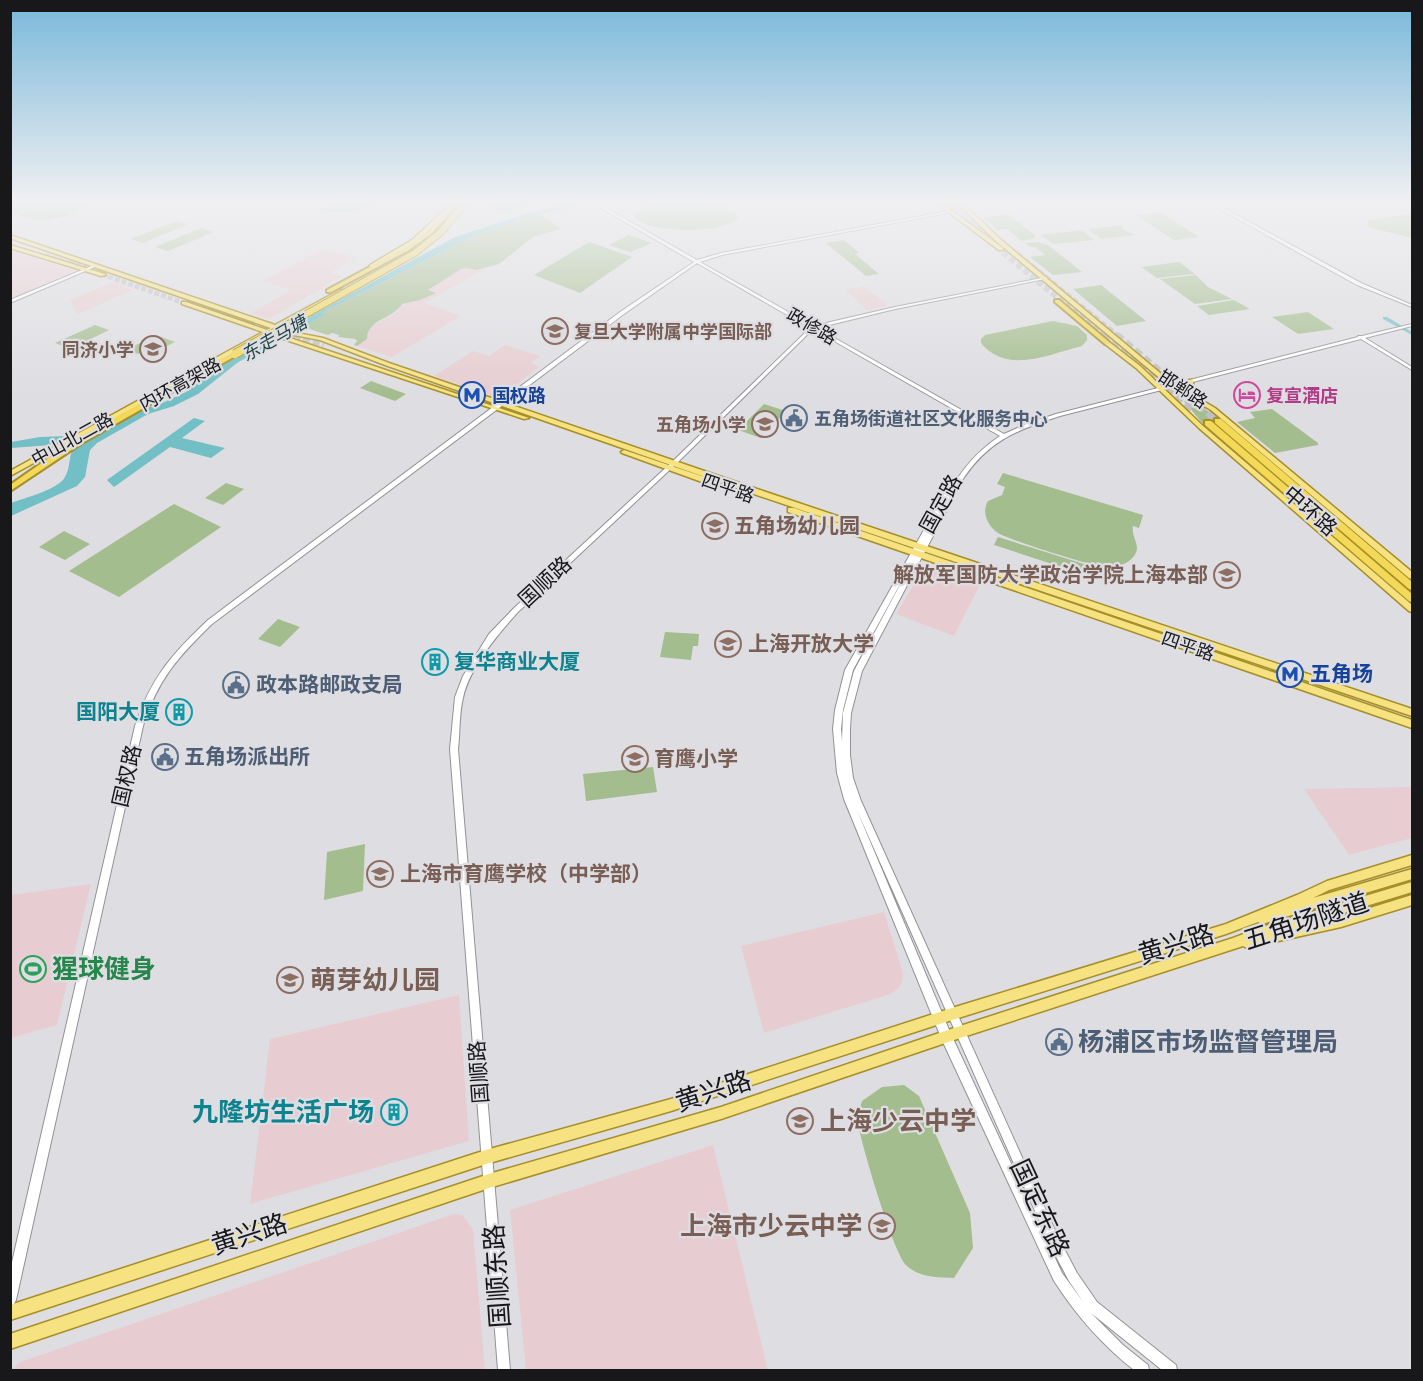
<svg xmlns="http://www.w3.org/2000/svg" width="1423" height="1381" viewBox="0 0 1423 1381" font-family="Roboto,'Noto Sans SC',sans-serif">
  <rect width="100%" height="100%" fill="#dedee2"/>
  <path fill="#e7cdd1" d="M324,249L356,258L330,273L343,276L269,319L251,313L291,290L261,281Z
    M10,250L42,260L77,272L11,300Z
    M485,266L489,267L424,303L461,316L392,357L357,346L367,339V333L372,326L398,311L402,304L420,300L435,292L427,290L461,269L465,268L476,270Z
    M113,282L133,290L78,314L70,300Z
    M864,286L888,306L867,310L845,290Z
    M505,345L540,356L531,363L539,367L499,398L434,376L473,351L489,356Z
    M926,564L981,583L954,636L896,614Z
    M1412,787V838L1349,855L1304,789Z
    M91,884L57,1025L11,1038V895Z
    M884,912L903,973L902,982L898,989L888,995L764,1033L741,946Z
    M459,995L469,1141L250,1204L270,1039Z
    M713,1145L768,1370H526L510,1210Z
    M454,1214L462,1215L473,1229L485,1370H11L20,1362Z"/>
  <path fill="#a4bd8e" d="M11,200H70L86,205L69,215L49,220H36L11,213Z
    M342,200H386C366,209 339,216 318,210Z
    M495,200H521L528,205L500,213L485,203Z
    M662,200H718L717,206L727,207L726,209L735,212L738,218C726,235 648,233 635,218L634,215C641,207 650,204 660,204Z
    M1160,212L1199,237L1174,240L1135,215Z
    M541,214L561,229L533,237L499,264L476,270L466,268L461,269L428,290L436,293L420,300L402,304C393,319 367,319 367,339L357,346L354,345L357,341L355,339L338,337L339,335L332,333L328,335L303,327L324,315L323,313L324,312L476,235Z
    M1008,214L1035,235V238L1022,241L1007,229L998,230L984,218Z
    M1412,214V238L1368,227V220Z
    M176,221L188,224L143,243L131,239Z
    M1121,225L1124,230L1136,235L1101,239L1088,229Z
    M201,228L214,232L168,251L155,247Z
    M1082,230L1094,240L1053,244L1041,235Z
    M629,235L652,243L630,252L609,245Z
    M844,240L859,253L855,254L879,274L866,276L826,243Z
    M589,242L632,257L580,293L534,275Z
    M1038,242L1048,245L1082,272L1053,275L1030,257L1045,255L1035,247H1030L1025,243Z
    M1179,262L1195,274L1157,278L1141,267Z
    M1196,275L1208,287L1232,299L1195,304L1160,279Z
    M1101,285L1146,321L1117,326L1073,289Z
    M1234,300L1250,309L1209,315L1197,306Z
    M1308,312L1334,329L1298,334L1272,317Z
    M1053,321L1077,326L1087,335V340L1082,346C1049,354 1007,375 981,343V339L985,335Z
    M95,325L109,330L70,349L55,343Z
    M156,335L175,342L153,353L145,350L138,354L126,350Z
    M371,381L406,394L395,401L360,388Z
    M1184,401H1191L1223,420L1203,424Z
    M764,404L786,411L761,438L738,430Z
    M1272,409L1318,443V445L1275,453L1237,422L1255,418L1250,412Z
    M1003,473L1143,515L1139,528L1133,526C1131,538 1142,546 1134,556C1128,565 1115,567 1105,567C1091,566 1010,540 998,533C988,526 981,513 988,501L1002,495L1005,487L997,484Z
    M226,483L244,489L223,505L205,498Z
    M174,504L221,527L119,597L69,571Z
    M64,531L90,544L65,560L39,547Z
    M998,537L1116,574L1113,584L994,545Z
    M278,619L300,627L280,647L258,639Z
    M665,632L699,634L698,646H693L691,660L660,657Z
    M653,767L657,792L586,801L583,774Z
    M365,844L363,891L324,900L327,852Z
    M904,1085L919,1096L970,1213L973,1248L954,1278C937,1277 919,1278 906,1265C893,1252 862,1146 858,1124C857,1117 860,1108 862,1101L882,1087Z"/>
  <path fill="#72bfc5" d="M574,203L577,206L530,217L476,235L324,312L323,313L325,315L303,327L298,328L237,363L198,394L174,406L148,414L97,443L90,450L85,477L77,486L11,516V503C24,498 58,490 65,477C72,465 67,452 78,443L11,448V442L40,437L92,435L134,411L158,405L186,392L207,374L241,354L455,237L532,212Z
    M194,418L205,421L182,438L225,448L211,458L170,447L114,487L107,480Z"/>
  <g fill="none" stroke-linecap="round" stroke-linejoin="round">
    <path stroke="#72bfc5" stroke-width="1.5" d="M245,200L250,202L256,200
      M325,210H357L387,200
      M341,211L339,205L346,201"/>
    <path fill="#72bfc5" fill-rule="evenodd" d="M1383,317H1387L1412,332V335L1383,319Z"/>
    <path stroke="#c0c0c4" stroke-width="5" stroke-dasharray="5 2" stroke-linecap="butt" d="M45,255L76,266
      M70,260L100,270
      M95,272L193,306
      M187,300L242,318
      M272,328L299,336"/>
    <path stroke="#c0c0c4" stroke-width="7" stroke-dasharray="7 3" stroke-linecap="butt" d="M294,335L324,344"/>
    <path stroke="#c0c0c4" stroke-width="6" stroke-dasharray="6 3" stroke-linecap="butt" d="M957,207L993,236
      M989,241L1104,336
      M1017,254L1117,336"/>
    <path stroke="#c0c0c4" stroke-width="8" stroke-dasharray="8 4" stroke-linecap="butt" d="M1102,335L1194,411
      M1116,335L1218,421"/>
    <defs>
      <path id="tertiary" d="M587,200H592L697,260L721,253L949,211L948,213L722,255L700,262L813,326L895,307L1047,277V278L1045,279L895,309L817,328L1004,434L1026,424L1056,414L1358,337V336H1362L1412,324V326L1365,338L1412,367V370L1361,339L1060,416C1017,430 989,440 963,479L862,671L851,713L850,729V755L853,778L861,801L1059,1239L1077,1273L1097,1302L1176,1365L1177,1370H1162L1091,1313L1123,1345L1148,1365L1149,1370H1134C1102,1345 1076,1315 1054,1281L942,1040L844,799L837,773L833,729L835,710L845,670L947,489L950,487L952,488C964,466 979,450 1000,436L813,329L676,464L518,612C498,634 469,668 463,698C459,714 460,732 458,749L510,1370H498L450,749L455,697L463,676L489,634L514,608L672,462L810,328L697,263L624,314L212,624C178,657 158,679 143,726L16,1300L14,1304L10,1306V1271L135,726C151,678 171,655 208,620L620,312L694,262ZM916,555L854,671L843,713L842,741L841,729L843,710L853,670ZM856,808L1051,1247L1069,1281L1084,1303L1062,1273L950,1032Z
        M1213,200H1217L1220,206L1361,283L1412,305V307L1357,285L1218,208Z
        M94,265L97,266L10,303V300Z"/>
      <path id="primary" d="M932,200H937L1003,248V250H999Z
        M954,200H959L1000,239L1172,383L1193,395L1187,387L1189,380H1193V387L1200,396L1198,398L1215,408L1412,572V579L1409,578L1211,410L1168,385L996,241Z
        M448,207L452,208L416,242L374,267H370V265L412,240Z
        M10,235L275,325L340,290H344V292L281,327L297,333L323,338L389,363L751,487L1412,709V716L745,491L385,365L320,340L294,335L276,329L272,332L529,418L524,419L268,334L10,476V471L263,332L182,304V302H186L267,330L271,328L10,238Z
        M10,245L105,274L106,275L101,276L10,248Z
        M1105,342H1109L1140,366L1203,426L1412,605V612L1409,611L1199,428L1136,368L1105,344Z
        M624,450L719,482L720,484L719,486H713L622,453L621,452Z
        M788,508H794L1412,720V728L788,512Z
        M1412,855V865L1329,890L1313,898L1412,869V879L1262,924L1258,922L1226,934L952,1020L671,1111L486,1164L10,1320V1305L486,1150L671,1099L952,1008L1226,924L1297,895L1327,881Z
        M1412,882V892L1307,924L1341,917L1412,895V905L1341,927L1247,948L1243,946L960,1038L721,1119L489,1188L10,1349V1334L489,1174L721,1107L960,1026L1233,938L1265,926Z"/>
      <path id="trunk" d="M457,200H462L431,234L409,250L331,292H327V290L405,248L427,232Z
        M939,200H944L953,208L948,209Z
        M1055,300H1059L1109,342V344H1105L1055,302Z
        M235,352L237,353V355L82,443L10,491V485L76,439Z
        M1215,419H1221L1412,582V590L1409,589L1215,423Z
        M1205,421H1211L1412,594V602L1409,601L1205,425Z"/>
    </defs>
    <use href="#tertiary" stroke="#919295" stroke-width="2"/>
    <use href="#primary" stroke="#a68f28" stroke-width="3"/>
    <use href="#trunk" stroke="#a68f28" stroke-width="4"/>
    <use href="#tertiary" fill="#fff" fill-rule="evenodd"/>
    <use href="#primary" fill="#f7e282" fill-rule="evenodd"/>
    <use href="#trunk" fill="#f4d858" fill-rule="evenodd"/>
    <defs>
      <path id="trunk-bridge-far1" d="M267,336L415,253L441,232L468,200"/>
      <path id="trunk-bridge" d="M235,354L269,335"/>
    </defs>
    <use href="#trunk-bridge-far1" stroke="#a68f28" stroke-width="8" stroke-linecap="butt"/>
    <use href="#trunk-bridge" stroke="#a68f28" stroke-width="10" stroke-linecap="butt"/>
    <use href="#trunk-bridge-far1" stroke="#f4d858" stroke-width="6"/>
    <use href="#trunk-bridge" stroke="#f4d858" stroke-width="8"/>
  </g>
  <linearGradient id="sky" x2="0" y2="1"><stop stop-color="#79b8da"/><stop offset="0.51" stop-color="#f0f0f2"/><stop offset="1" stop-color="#f0f0f2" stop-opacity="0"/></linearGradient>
  <rect width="1423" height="394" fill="url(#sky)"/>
  <defs>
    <symbol id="school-ring" viewBox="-11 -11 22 22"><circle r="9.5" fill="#dedee2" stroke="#8d6e63" stroke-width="1.5"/><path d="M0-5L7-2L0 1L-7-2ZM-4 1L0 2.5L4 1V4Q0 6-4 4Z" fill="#8d6e63"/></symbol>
    <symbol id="metro-ring" viewBox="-11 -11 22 22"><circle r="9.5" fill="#dedee2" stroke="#1a4fb4" stroke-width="1.5"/><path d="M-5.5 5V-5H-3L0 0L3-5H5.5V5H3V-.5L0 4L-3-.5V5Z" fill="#1a4fb4"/></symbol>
    <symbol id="hotel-ring" viewBox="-11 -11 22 22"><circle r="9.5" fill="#dedee2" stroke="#d1479c" stroke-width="1.5"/><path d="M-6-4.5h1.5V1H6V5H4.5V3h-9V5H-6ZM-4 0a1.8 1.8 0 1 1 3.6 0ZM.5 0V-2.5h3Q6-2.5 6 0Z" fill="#d1479c"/></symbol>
    <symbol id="civic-ring" viewBox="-11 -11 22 22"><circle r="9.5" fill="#dedee2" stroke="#5c6f8a" stroke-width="1.5"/><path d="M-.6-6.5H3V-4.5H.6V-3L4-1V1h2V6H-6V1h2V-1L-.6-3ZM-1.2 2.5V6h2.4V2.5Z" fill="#5c6f8a"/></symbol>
    <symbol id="university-ring" viewBox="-11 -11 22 22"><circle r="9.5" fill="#dedee2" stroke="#8d6e63" stroke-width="1.5"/><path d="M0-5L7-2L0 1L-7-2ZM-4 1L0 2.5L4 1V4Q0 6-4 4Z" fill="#8d6e63"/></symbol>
    <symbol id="building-ring" viewBox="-11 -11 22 22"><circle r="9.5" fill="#dedee2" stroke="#0f9aa8" stroke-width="1.5"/><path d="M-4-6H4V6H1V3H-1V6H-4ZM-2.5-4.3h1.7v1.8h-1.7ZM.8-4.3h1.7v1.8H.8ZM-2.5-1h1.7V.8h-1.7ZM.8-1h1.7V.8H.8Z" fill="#0f9aa8"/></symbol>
    <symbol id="stadium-ring" viewBox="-11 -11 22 22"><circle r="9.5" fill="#dedee2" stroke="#2e9e5b" stroke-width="1.5"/><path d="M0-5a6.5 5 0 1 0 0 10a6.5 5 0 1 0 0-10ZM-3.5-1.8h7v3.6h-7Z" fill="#2e9e5b"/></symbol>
  </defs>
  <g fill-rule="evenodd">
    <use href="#school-ring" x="540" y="316" width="30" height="30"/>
    <use href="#school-ring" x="138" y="334" width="30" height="30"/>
    <use href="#metro-ring" x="457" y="380" width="30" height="30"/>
    <use href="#hotel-ring" x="1232" y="380" width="30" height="30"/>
    <use href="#civic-ring" x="779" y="403" width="30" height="30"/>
    <use href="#school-ring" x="750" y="409" width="30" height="30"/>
    <use href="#school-ring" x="700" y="511" width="30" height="30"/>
    <use href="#university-ring" x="1212" y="560" width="30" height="30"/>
    <use href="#university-ring" x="713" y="629" width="30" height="30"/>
    <use href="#building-ring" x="420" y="647" width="30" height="30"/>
    <use href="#metro-ring" x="1275" y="659" width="30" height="30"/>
    <use href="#civic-ring" x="221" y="670" width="30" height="30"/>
    <use href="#building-ring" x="164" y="697" width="30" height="30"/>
    <use href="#civic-ring" x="150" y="742" width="30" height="30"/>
    <use href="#school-ring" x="620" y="744" width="30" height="30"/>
    <use href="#school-ring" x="365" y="859" width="30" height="30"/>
    <use href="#stadium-ring" x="18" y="954" width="30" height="30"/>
    <use href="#school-ring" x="275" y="965" width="30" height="30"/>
    <use href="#civic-ring" x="1044" y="1027" width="30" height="30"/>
    <use href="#building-ring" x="379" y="1097" width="30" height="30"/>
    <use href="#school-ring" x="785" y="1106" width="30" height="30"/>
    <use href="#school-ring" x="867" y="1211" width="30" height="30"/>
  </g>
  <g text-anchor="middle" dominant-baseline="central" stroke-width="4.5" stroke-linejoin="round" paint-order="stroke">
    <g font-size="18" fill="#18181a" stroke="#dedee2">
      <text transform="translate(812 326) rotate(30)">政修路</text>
      <text transform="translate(180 384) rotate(-29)">内环高架路</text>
      <text transform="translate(1183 389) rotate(33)">邯郸路</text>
      <text transform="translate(72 439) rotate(-29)">中山北二路</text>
      <text transform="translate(728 488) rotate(19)">四平路</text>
      <text transform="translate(1188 646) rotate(19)">四平路</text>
    </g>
    <g font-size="18" font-weight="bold" fill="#785e54" stroke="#dedee2" text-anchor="end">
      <text x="574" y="331" text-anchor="start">复旦大学附属中学国际部</text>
      <text x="134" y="349">同济小学</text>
      <text x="746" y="424">五角场小学</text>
    </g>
    <g font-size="18" font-style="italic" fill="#1f4447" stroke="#dedee2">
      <text transform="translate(274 338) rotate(-30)">东走马塘</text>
    </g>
    <g font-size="18" font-weight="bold" fill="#164399" stroke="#dedee2" text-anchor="start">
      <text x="492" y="395">国权路</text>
    </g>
    <g font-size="18" font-weight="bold" fill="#b23c85" stroke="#dedee2" text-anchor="start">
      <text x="1266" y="395">复宣酒店</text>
    </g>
    <g font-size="18" font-weight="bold" fill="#4e5e75" stroke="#dedee2" text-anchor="start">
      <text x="814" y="418">五角场街道社区文化服务中心</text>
    </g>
    <g font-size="21" fill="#18181a" stroke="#dedee2">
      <text transform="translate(941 504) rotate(-61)">国定路</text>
      <text transform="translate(1310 511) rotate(41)">中环路</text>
      <text transform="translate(545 582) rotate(-43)">国顺路</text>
      <text transform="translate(127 776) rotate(-77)">国权路</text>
      <text transform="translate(479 1072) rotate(-94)">国顺路</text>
    </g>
    <g font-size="21" font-weight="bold" fill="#785e54" stroke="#dedee2" text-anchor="start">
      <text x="734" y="526">五角场幼儿园</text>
      <text x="1208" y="575" text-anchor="end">解放军国防大学政治学院上海本部</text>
      <text x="748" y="644">上海开放大学</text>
      <text x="654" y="759">育鹰小学</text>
      <text x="400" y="874">上海市育鹰学校（中学部）</text>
    </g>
    <g font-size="21" font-weight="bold" fill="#0d838f" stroke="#dedee2" text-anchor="start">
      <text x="454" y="662">复华商业大厦</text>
      <text x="160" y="712" text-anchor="end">国阳大厦</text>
    </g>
    <g font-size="21" font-weight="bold" fill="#164399" stroke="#dedee2" text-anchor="start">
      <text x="1310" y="674">五角场</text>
    </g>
    <g font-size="21" font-weight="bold" fill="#4e5e75" stroke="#dedee2" text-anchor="start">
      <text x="256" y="685">政本路邮政支局</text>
      <text x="184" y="757">五角场派出所</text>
    </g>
    <g font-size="26" fill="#18181a" stroke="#dedee2">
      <text transform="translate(1306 921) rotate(-18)">五角场隧道</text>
      <text transform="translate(1176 944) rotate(-17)">黄兴路</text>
      <text transform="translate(713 1091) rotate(-18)">黄兴路</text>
      <text transform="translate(1040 1208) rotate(65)">国定东路</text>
      <text transform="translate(249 1234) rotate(-18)">黄兴路</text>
      <text transform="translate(497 1276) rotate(-94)">国顺东路</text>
    </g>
    <g font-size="26" font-weight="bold" fill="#27864d" stroke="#dedee2" text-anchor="start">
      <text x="52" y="969">猩球健身</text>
    </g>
    <g font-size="26" font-weight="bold" fill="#785e54" stroke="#dedee2" text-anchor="start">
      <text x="310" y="980">萌芽幼儿园</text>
      <text x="820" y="1121">上海少云中学</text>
      <text x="862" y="1226" text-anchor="end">上海市少云中学</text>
    </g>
    <g font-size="26" font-weight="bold" fill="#4e5e75" stroke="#dedee2" text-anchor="start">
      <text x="1078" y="1042">杨浦区市场监督管理局</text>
    </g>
    <g font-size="26" font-weight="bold" fill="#0d838f" stroke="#dedee2" text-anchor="end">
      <text x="374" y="1112">九隆坊生活广场</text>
    </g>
  </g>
  <rect width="1423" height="1381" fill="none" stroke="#18181a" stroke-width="24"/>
</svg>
